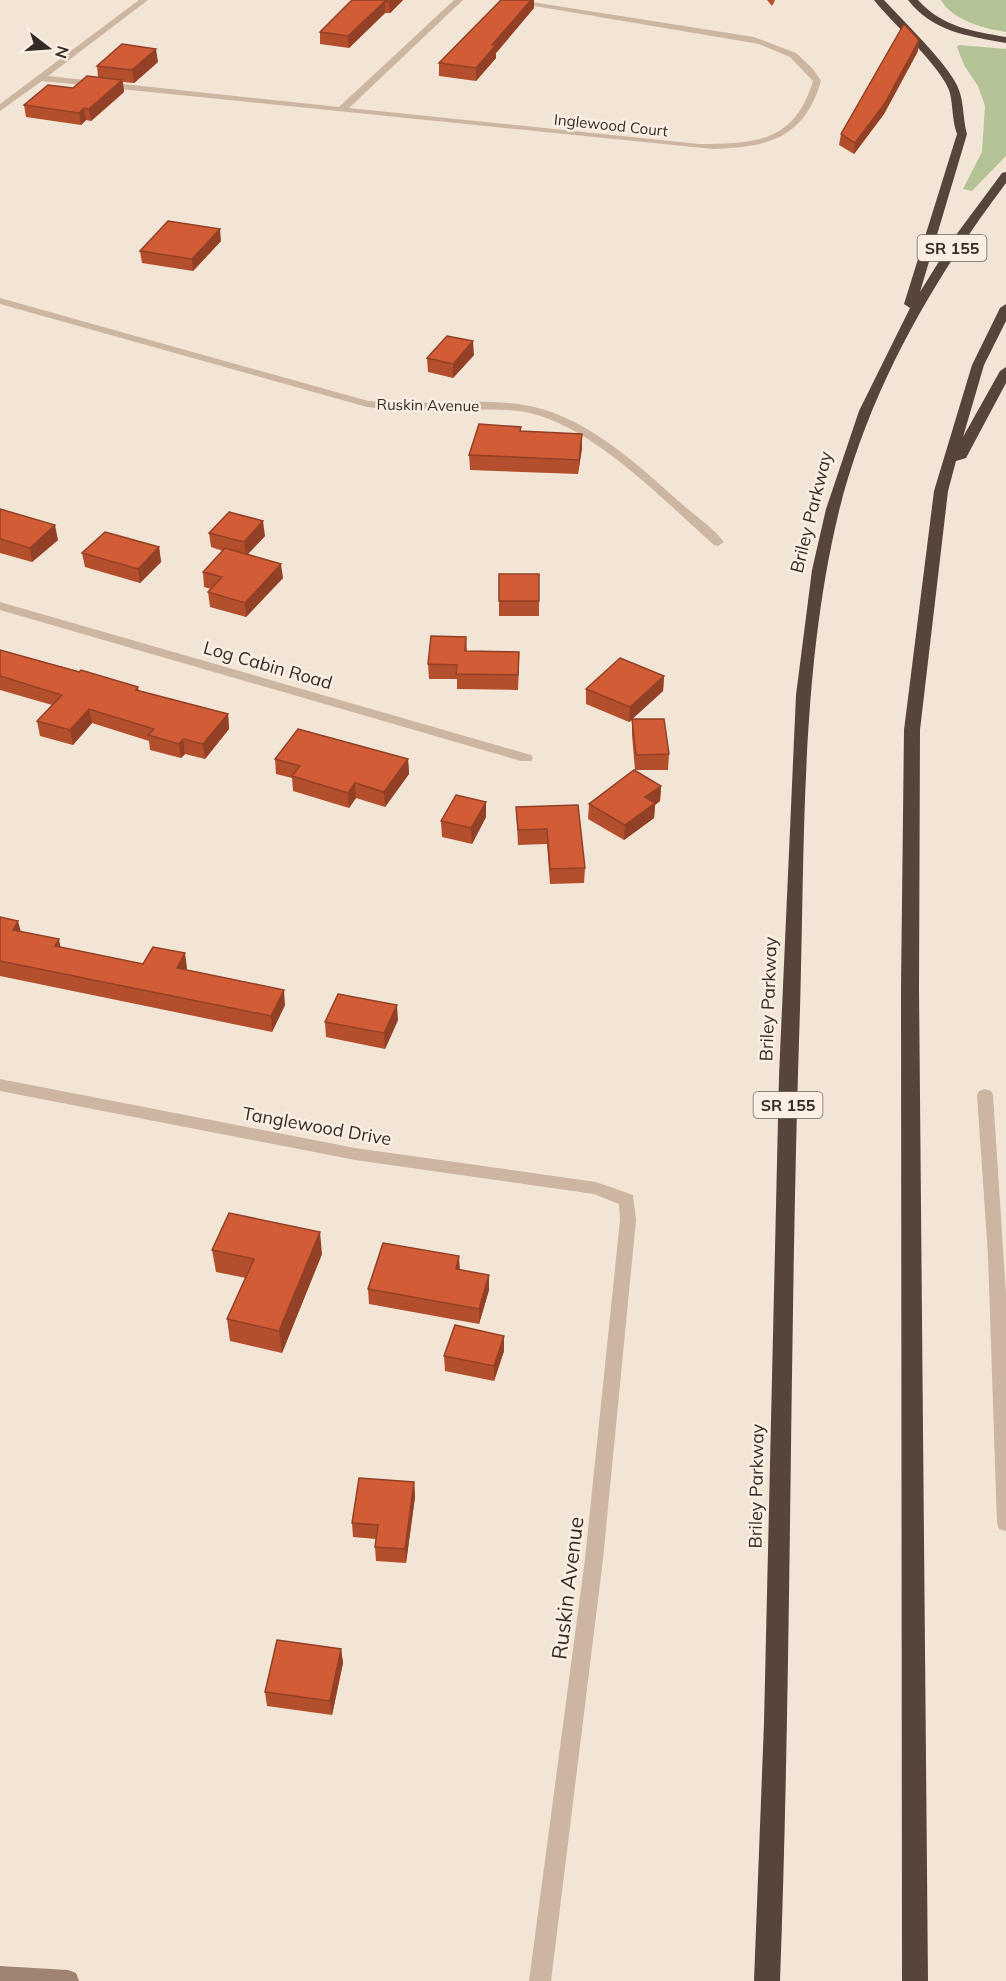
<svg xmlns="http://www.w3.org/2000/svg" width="1006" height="1981" viewBox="0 0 1006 1981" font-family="Mulish,sans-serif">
  <rect width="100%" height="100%" fill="#f3e5d6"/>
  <path fill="#b3c395" d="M941,0H1006V32C985,29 952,20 941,0Z
    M959,45L1006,49V156L972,191L963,189L982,152L985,106L978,86L964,65L957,47Z"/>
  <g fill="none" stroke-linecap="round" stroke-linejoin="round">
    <path fill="#ccb5a1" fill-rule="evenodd" d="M139,0H148L48,76L339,107L454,0H463L349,108L699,144C756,143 794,143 813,81L790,57L759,44L499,0H519L754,37L796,53L813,69L821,81C804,139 768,147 713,149L42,81L0,111V104Z
      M0,298L368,401C418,406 469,398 518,404C583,412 637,464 683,505C697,517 713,528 724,542L718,546L714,545C663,500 588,420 519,411C493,408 466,410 441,411C416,411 391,410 367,407L0,304Z
      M0,602L531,755L533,758L531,761H521L0,610Z
      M0,1079L355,1148L596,1182L633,1195L636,1220L603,1559L551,1981H529L585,1559L620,1220L619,1204L594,1194L355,1160L0,1091Z
      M985,1089L991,1091L993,1095L1006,1294V1531L999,1529L997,1523L988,1255L977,1095L979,1091Z"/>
    <path fill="#9f8372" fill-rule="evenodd" d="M0,1966L68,1970L76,1973L79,1981H0Z"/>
    <path fill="#57443b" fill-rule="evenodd" d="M874,0H884C902,20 955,70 960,93C964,106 963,120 967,134L920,292L953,239L1002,173L1006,172V183C932,281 869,390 839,511C800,672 805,844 800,1009C789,1333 792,1657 780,1981H754L764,1723L779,1076L796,695L812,570L826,509L859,411L910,308L904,304L957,134C952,120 953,106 950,93C944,69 891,22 874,0Z
      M908,0H918C942,27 972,31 1006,37V43C968,36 933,32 908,0Z
      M1006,304V321L984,365L963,437L1000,371L1006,367V383L966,458L956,461L948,491L920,730L919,987L928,1981H902L901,987L904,730L934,491L972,365L1000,308Z"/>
  </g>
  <path fill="#b44f2e" d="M352,0H403L390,13H385L349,48L320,44V32Z
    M767,0H775L772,6Z
    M534,8L496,53V58L476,81L439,76V63Z
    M918,51L884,114L854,154L839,145L841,134Z
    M158,62L134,83L123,82L124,92L91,121L86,120L81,125L26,117L24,105L73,88L98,77L97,66Z
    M221,241L193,271L142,263L140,251Z
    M474,355L453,378L428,372L427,358Z
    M521,431L582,448L578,474L470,470L469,455Z
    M0,509L58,540L32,562L0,553Z
    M209,533L265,536L248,554L283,578L246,617L210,607L208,592L211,589L204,587L203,572L223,551L211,547Z
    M159,547L161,562L140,583L85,567L82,553Z
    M499,574H539V616H499Z
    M466,637L467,651L519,667L518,690L457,689V679H429L428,664Z
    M0,650L138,687L139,691L228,714L229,729L205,759L185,754L181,758L150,750L149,741L92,723L73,745L40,736L37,721L52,705L0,690Z
    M664,676L663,691L632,719L669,754L668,770H635L632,735V720L629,722L586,704V689Z
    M275,759H408L409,774L385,807L356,798L349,808L293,791L292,778L276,774Z
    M661,786L660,801L655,805L654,818L624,840L588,819L589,804Z
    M486,802V817L472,844L442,837L441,821Z
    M578,805L585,868L584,883L550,884L547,844L518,845L516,807Z
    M0,917L21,932L61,947L143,964L187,968L186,970L285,1005L272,1032L0,976Z
    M398,1020L385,1049L326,1037L325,1022Z
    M212,1250L322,1254L282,1353L230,1341L227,1319L246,1278L216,1272Z
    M460,1270L489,1290L479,1324L369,1304L368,1289Z
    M504,1351L494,1381L445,1371L444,1356Z
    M414,1482L415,1497L406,1563L376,1561L375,1547L376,1539L353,1537L352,1523Z
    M341,1649L343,1663L332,1715L267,1706L265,1692Z"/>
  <path fill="#924026" d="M391,0H403L390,13L389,2Z
    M531,0H534V8L496,53V58L476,81V68L492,45Z
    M385,1V13L349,48L348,36Z
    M919,40L918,51L884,114L854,154L855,143Z
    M156,49L158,62L134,83L132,70Z
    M122,80L124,92L91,121L89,109Z
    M84,108L86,120L81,125L79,113Z
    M220,229L221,241L193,271L192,259Z
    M473,341L474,355L453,378V364Z
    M582,434V448L578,474L579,460Z
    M263,521L265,536L246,556L244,542Z
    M55,525L58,540L32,562L30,548Z
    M159,547L161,562L140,583L138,569Z
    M281,564L283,578L246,617L245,603Z
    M664,676L663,691L629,722L630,707Z
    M89,709L92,723L73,745L70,730Z
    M228,714L229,729L205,759L203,744Z
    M183,739L185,754L181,758L179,744Z
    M408,759L409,774L385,807L384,792Z
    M355,783L356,798L349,808L348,793Z
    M661,786L660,801L655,805L654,818L624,840L625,825L645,797Z
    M486,802V817L472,844L471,828Z
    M18,921L22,936L13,930Z
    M59,939L62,955L55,946Z
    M185,953L187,968L179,983L177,968Z
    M284,990L285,1005L272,1032L271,1016Z
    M397,1005L398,1020L385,1049L384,1033Z
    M320,1232L322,1254L282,1353L279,1331Z
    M459,1256L460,1271L456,1269Z
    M489,1275V1290L479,1324V1309Z
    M504,1336V1351L494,1381V1366Z
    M414,1482L415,1497L406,1563L405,1549Z
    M341,1649L343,1663L332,1715L330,1701Z"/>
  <path fill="#d15c36" stroke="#924026" stroke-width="1.5" d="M352,0H391L389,2L385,1L348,36L320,32Z
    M501,0H531L492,45H496L476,68L439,63Z
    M904,24L919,40L885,103L855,143L841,134Z
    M122,44L156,49L132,70L97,66Z
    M87,76L122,80L89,109L84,108L79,113L24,105L48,85L73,88Z
    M168,221L220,229L192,259L140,251Z
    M447,336L473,341L453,364L427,358Z
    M479,424L521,427L520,431L582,434L579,460L469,455Z
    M0,509L55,525L30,548L0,539Z
    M229,512L263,521L244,542L209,533Z
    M105,532L159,547L138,569L82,553Z
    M225,548L281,564L245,603L208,592L222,577L203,572Z
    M499,574H539V601H499Z
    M431,636L466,637L465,651L519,652L518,675L456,674L457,665L428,664Z
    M0,650L79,672L81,670L138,687L136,690L228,714L203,744L183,739L179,744L148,735L154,729L89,709L70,730L37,721L62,695L0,676Z
    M620,658L664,676L630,707L586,689Z
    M632,719H664L669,754L636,755Z
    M298,729L408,759L384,792L355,783L348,793L292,776L300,766L275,759Z
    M634,770L661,786L645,797L655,803L625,825L589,804Z
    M456,795L486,802L471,828L441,821Z
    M578,805L585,868L550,869L547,829L518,830L516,807Z
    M0,917L18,921L13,930L59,939L55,946L143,964L153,947L185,953L177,968L284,990L271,1016L0,961Z
    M338,994L397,1005L384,1033L325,1022Z
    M229,1213L320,1232L279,1331L227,1319L254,1259L212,1250Z
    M383,1243L459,1256L456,1269L489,1275L479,1309L368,1289Z
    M455,1325L504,1336L494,1366L444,1356Z
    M359,1478L414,1482L405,1549L375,1547L378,1525L352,1523Z
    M277,1640L341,1649L330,1701L265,1692Z"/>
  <g text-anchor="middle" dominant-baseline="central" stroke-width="5" stroke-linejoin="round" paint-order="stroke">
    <g font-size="15" fill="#352a25" stroke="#faefe2">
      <text transform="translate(611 125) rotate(6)">Inglewood Court</text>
      <text transform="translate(428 405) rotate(1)">Ruskin Avenue</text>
    </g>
    <g fill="#faefe2" stroke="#70655e" stroke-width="1.5">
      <rect x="917.5" y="235" width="69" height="26" rx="4.5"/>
      <rect x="753.5" y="1092" width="69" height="26" rx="4.5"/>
    </g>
    <g font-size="16" font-weight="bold" fill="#352a25">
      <text x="952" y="248">SR 155</text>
      <text x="788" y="1105">SR 155</text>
    </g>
    <g font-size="18" fill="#352a25" stroke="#faefe2">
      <text transform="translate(811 512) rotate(-76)">Briley Parkway</text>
      <text transform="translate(268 665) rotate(16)">Log Cabin Road</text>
      <text transform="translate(768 999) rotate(-88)">Briley Parkway</text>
      <text transform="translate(317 1126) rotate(10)">Tanglewood Drive</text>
      <text transform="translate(756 1486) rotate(-89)">Briley Parkway</text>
    </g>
    <g font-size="21" fill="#352a25" stroke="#faefe2">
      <text transform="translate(567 1588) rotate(-83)">Ruskin Avenue</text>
    </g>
  </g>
  <g transform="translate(48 48) rotate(107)" stroke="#faefe2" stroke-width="4.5" paint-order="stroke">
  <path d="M0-4.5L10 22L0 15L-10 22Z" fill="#352a25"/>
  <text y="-9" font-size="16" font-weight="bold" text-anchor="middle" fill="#352a25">N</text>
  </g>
</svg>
